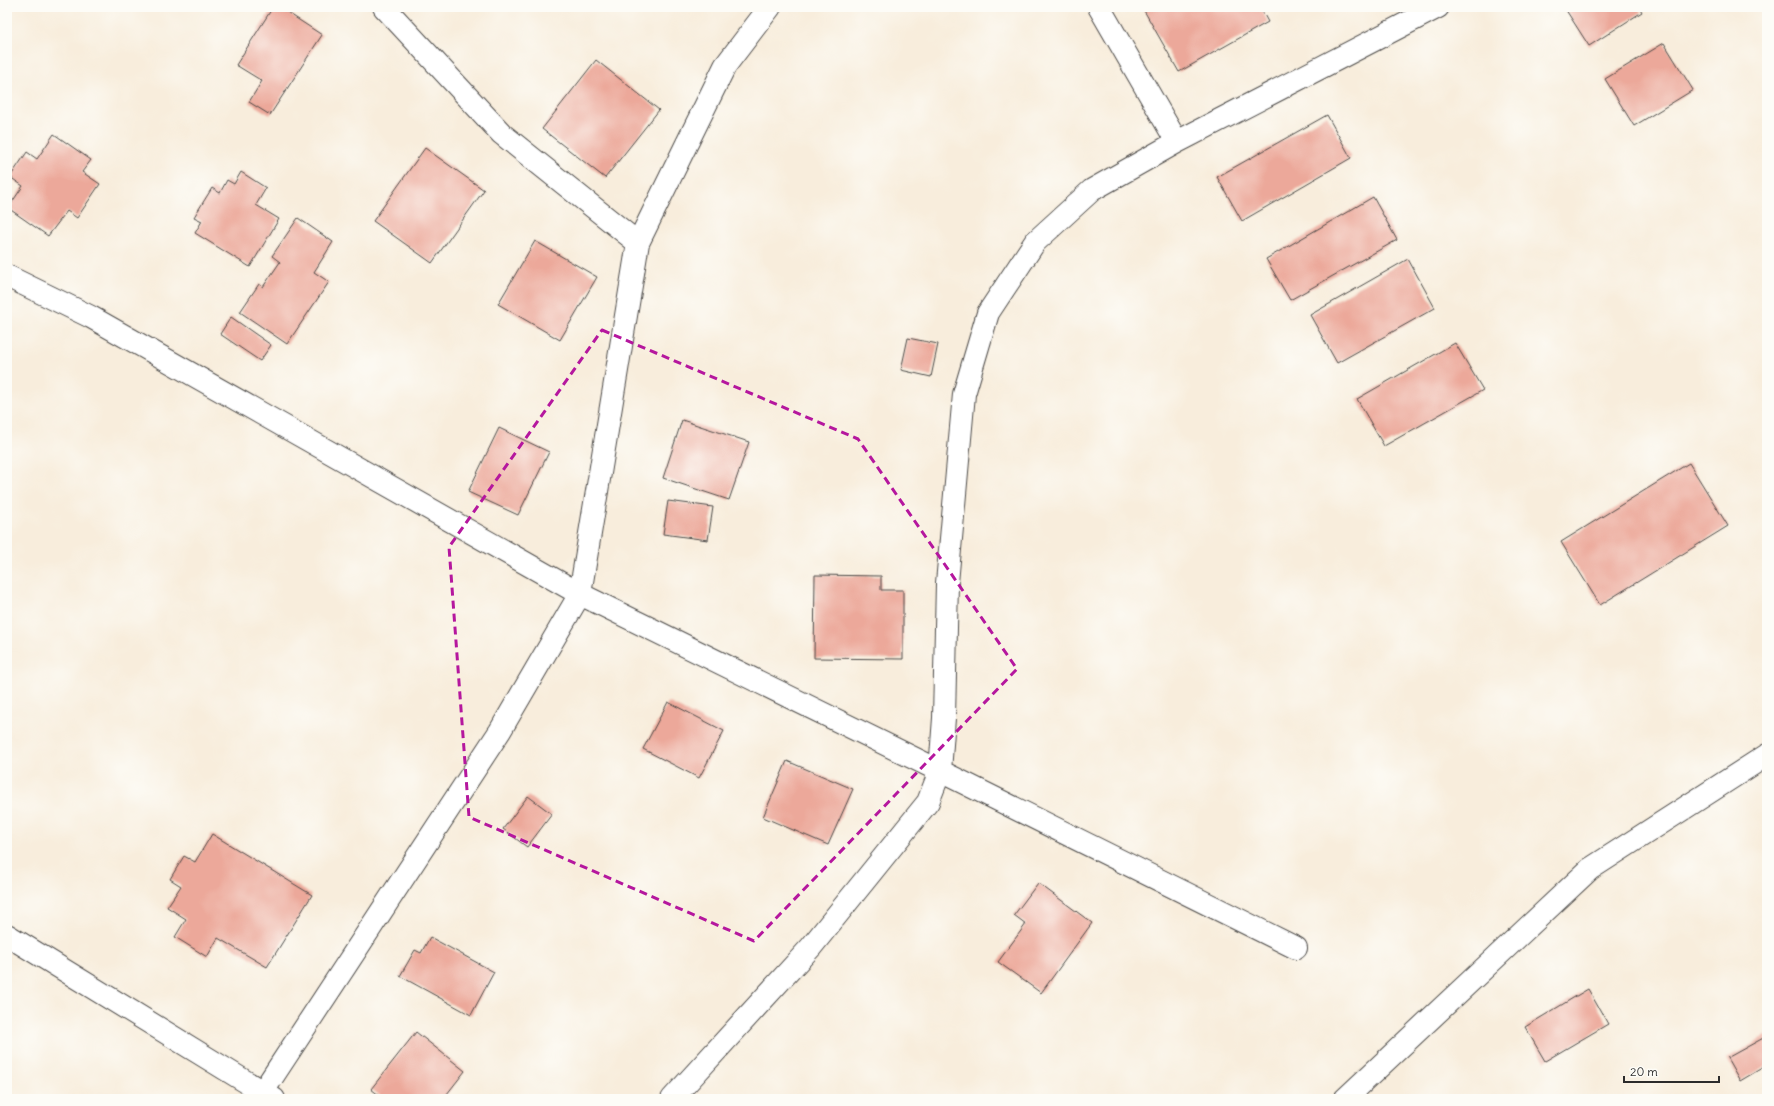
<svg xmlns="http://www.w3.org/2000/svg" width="1774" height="1106" viewBox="0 0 1774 1106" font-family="Delius,sans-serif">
  <rect width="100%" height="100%" fill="#fdfcf7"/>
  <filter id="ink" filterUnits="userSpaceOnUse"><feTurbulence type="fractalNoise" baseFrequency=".025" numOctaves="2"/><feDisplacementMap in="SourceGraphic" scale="8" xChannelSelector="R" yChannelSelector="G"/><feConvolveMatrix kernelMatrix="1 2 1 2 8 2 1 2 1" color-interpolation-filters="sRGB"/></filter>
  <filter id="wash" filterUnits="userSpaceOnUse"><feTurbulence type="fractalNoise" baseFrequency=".012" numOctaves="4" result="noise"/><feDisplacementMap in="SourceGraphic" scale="16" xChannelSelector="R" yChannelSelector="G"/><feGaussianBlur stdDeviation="0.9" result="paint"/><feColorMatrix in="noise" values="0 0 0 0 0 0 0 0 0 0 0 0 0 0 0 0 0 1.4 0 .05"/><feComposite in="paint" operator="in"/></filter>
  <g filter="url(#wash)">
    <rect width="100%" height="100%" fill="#f8eddc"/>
    <g id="blocks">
      <path fill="#eca89a" d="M273,7H279L322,35L270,115L249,102L262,81L236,65Z
        M1142,7H1260L1268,22L1179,72Z
        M1564,7H1639L1642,12L1589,46Z
        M1664,43L1693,90L1634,126L1605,79Z
        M596,60L659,110L605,178L542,129Z
        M1327,115L1351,158L1242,221L1217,177Z
        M54,134L91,160L82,172L100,184L77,218L67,211L48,236L8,208L23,186L10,177L27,152L37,159Z
        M425,148L484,190L432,263L373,221Z
        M241,172L266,188L256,205L279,219L250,267L195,233L202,221L194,217L212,188L220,193L227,180L234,184Z
        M1373,197L1397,240L1290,300L1266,259Z
        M298,218L333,242L314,272L329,282L287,344L240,312L259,284L263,287L280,262L272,256Z
        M535,241L597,277L560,340L498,304Z
        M1408,259L1435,308L1337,363L1310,315Z
        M231,317L271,345L260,361L220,334Z
        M908,338L938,344L931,377L901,370Z
        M1455,343L1483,390L1384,446L1357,399Z
        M682,420L749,442L729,500L663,478Z
        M499,428L549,452L518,515L468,492Z
        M1689,463L1728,526L1600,605L1561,542Z
        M668,501L713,507L708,540L663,534Z
        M815,575L881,576V590H903V659L814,658Z
        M668,702L724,731L699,778L643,749Z
        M787,761L853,789L828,845L763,817Z
        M528,796L552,814L527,847L503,829Z
        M212,834L312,895L267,967L218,938L207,957L175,937L186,919L167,907L181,886L170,879L184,856L195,862Z
        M1038,883L1092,923L1041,993L998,962L1026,924L1014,915Z
        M430,937L494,972L471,1015L400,976L415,950L421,953Z
        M1588,989L1608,1024L1545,1061L1525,1027Z
        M416,1032L465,1071L443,1099H384L371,1089Z
        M1767,1036V1065L1740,1081L1727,1058Z"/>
    </g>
  </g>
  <g filter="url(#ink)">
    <use href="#blocks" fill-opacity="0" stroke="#4a4846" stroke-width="1"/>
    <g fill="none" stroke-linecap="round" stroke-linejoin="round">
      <defs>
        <path id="minor" d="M384,7L502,134L638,243
          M1099,7L1177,142
          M7,276L91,317L580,594L940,771L1296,948
          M7,935L274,1099
          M258,1099L500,731L580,594L638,243L725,66L770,7
          M672,1099L811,947L928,802L940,771L944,718L947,583L964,394L988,313L1035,242L1092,190L1177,142L1438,7
          M1345,1099L1590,869L1767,755"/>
      </defs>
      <use href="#minor" stroke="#4a4846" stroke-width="24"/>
      <use href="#minor" stroke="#fff" stroke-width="22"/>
    </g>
  </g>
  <path fill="none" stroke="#b5179e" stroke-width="3" stroke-dasharray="8 5" stroke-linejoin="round" d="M602,330L858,439L1017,669L754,941L469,817L449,547Z"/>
  <rect width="1774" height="1106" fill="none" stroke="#fdfcf7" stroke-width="24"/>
  <path d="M1624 1076v6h95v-6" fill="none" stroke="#2b2b2b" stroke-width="2"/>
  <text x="1630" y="1076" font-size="12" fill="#2b2b2b" stroke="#fdfcf7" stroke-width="3" paint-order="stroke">20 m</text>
</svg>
